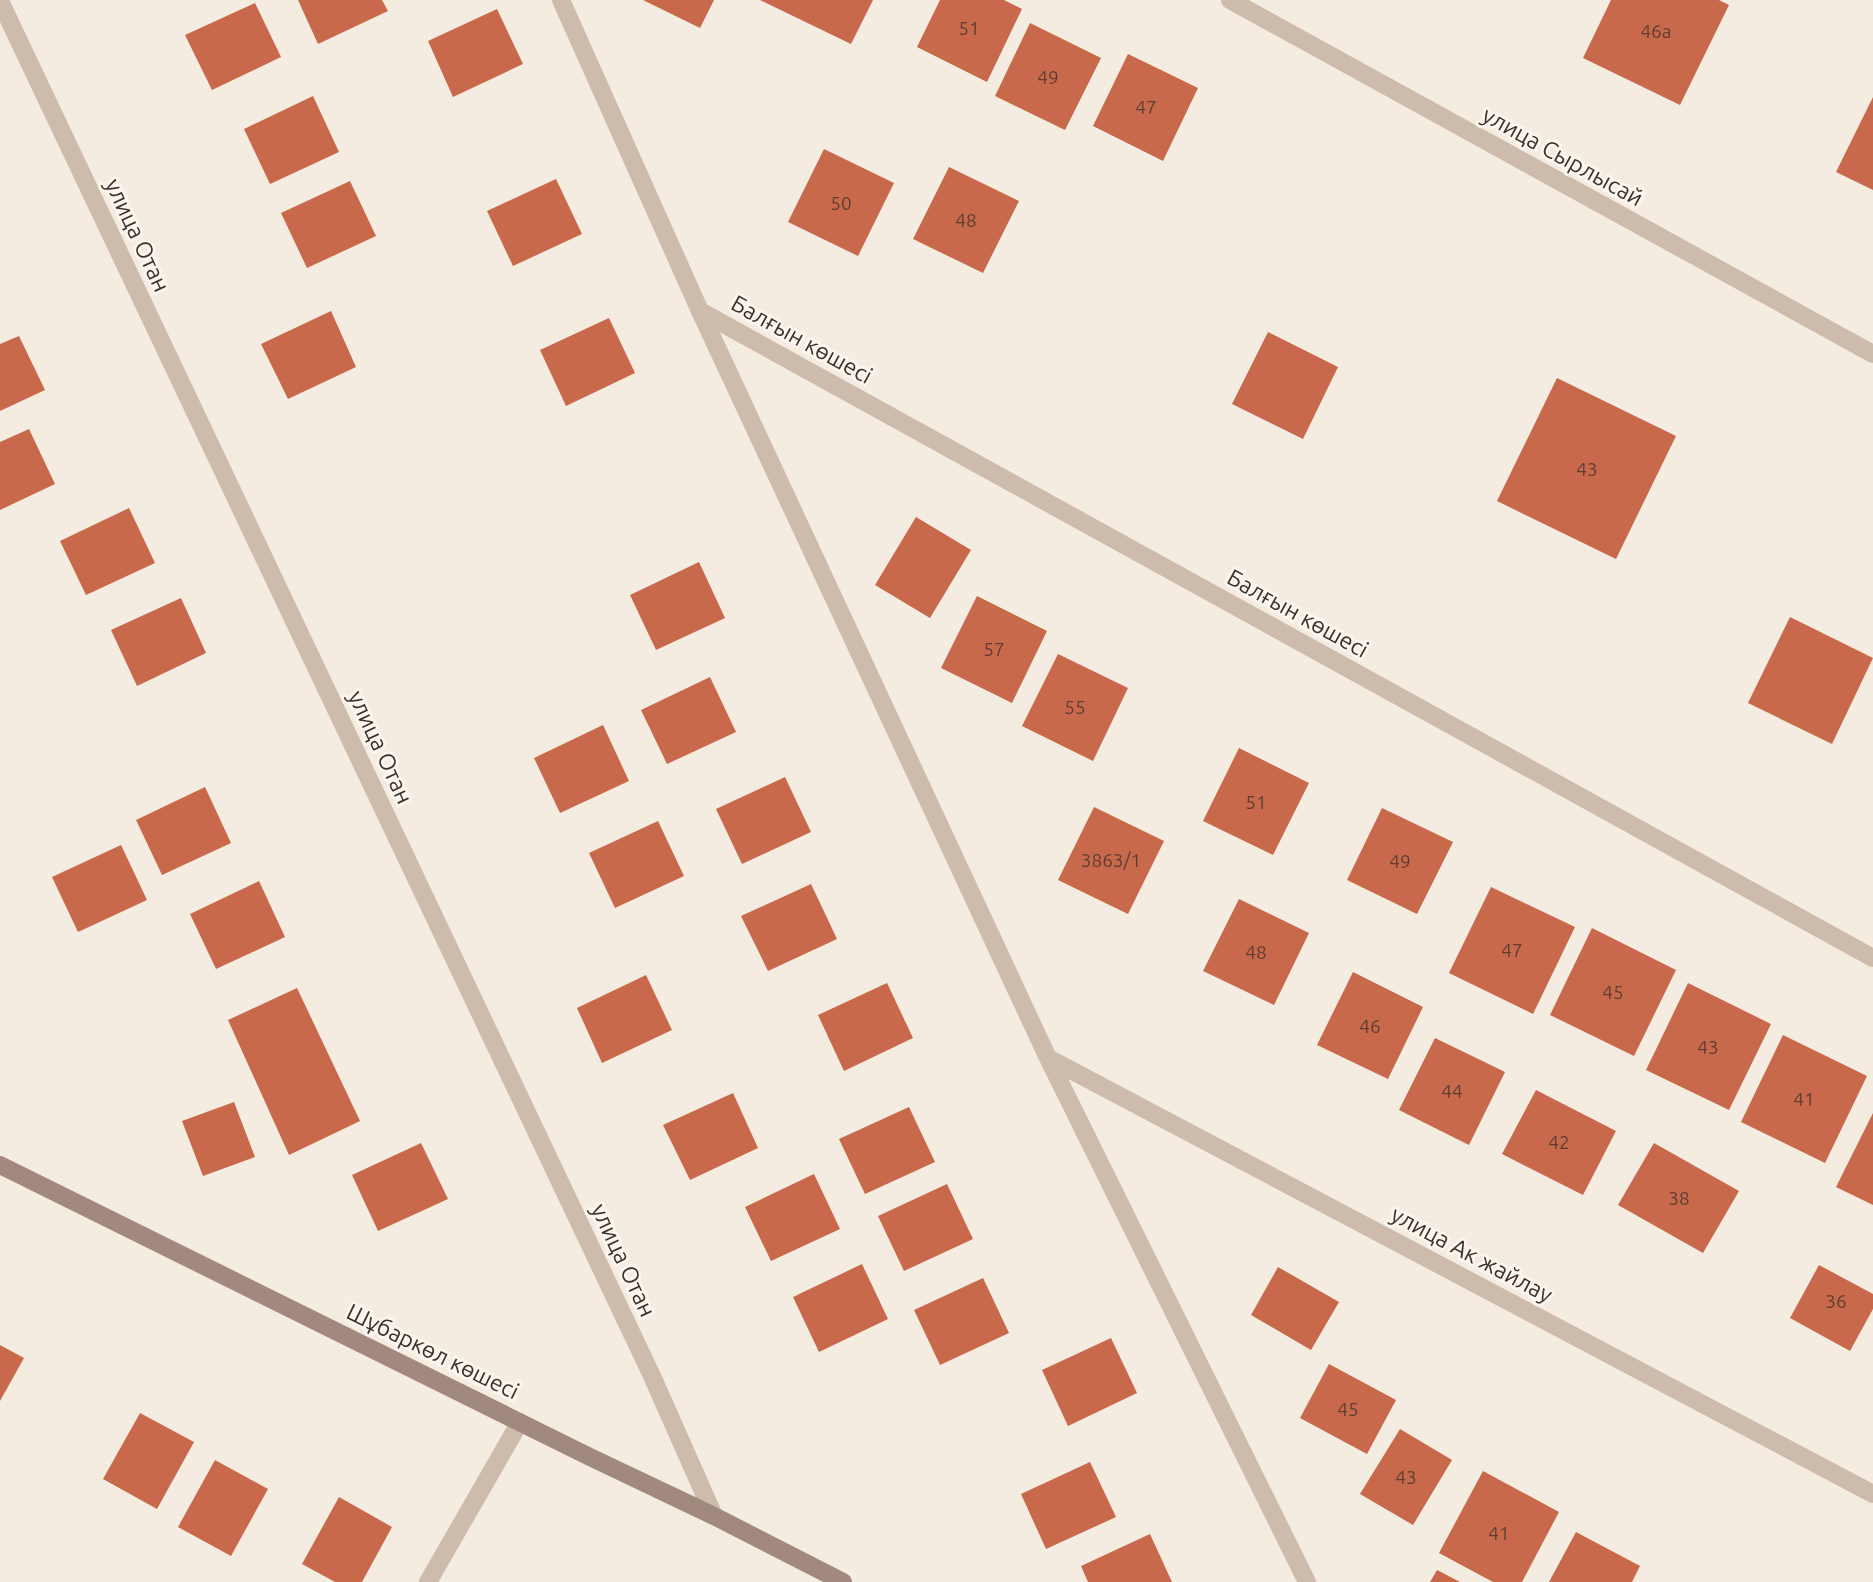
<svg xmlns="http://www.w3.org/2000/svg" width="1873" height="1582" viewBox="0 0 1873 1582" font-family="Ubuntu,sans-serif">
  <rect width="100%" height="100%" fill="#f4ebe1"/>
  <path fill="#c8694b" d="M298,0H382L388,11L318,44Z
    M643,0H714L700,28Z
    M760,0H873L851,44Z
    M940,0H1004L1022,9L987,82L917,47Z
    M1611,0H1719L1729,5L1680,105L1583,58Z
    M255,3L281,57L212,90L185,35Z
    M497,9L523,64L453,97L428,41Z
    M1030,23L1101,58L1065,130L995,96Z
    M1128,54L1198,88L1163,161L1093,126Z
    M313,96L339,152L270,184L244,129Z
    M1873,97V190L1836,172Z
    M824,149L894,183L858,256L788,222Z
    M949,167L1019,201L983,273L913,239Z
    M556,179L582,234L513,266L487,211Z
    M350,181L376,236L307,268L281,213Z
    M331,311L356,367L288,399L261,344Z
    M609,318L635,373L566,406L540,350Z
    M1268,332L1338,367L1303,439L1232,404Z
    M19,336L45,390L0,411V344Z
    M1557,378L1676,436L1616,559L1497,501Z
    M29,429L55,484L0,510V442Z
    M129,508L155,563L86,595L60,541Z
    M916,517L971,550L930,618L875,585Z
    M699,562L725,618L656,650L630,595Z
    M977,596L1047,631L1012,703L941,668Z
    M181,598L206,653L137,686L111,630Z
    M1790,617L1873,658L1832,744L1748,703Z
    M1058,654L1128,688L1093,761L1022,726Z
    M710,677L736,732L667,764L641,710Z
    M603,725L629,781L560,813L534,758Z
    M1239,748L1309,783L1273,855L1203,821Z
    M785,777L811,832L742,864L716,809Z
    M205,787L231,843L162,875L136,820Z
    M1094,807L1164,841L1128,914L1058,880Z
    M1382,808L1453,842L1417,914L1347,880Z
    M658,821L684,876L615,908L589,853Z
    M121,845L147,900L78,932L52,877Z
    M259,881L285,937L216,969L190,914Z
    M811,884L837,939L768,971L741,916Z
    M1491,887L1575,927L1533,1014L1449,973Z
    M1239,899L1309,933L1274,1005L1203,971Z
    M1592,928L1676,970L1634,1056L1550,1015Z
    M1353,972L1423,1007L1388,1079L1317,1045Z
    M646,975L672,1030L602,1063L577,1008Z
    M887,983L913,1038L844,1071L818,1015Z
    M1688,983L1771,1024L1729,1110L1646,1070Z
    M297,988L360,1121L289,1155L228,1020Z
    M1783,1035L1867,1076L1825,1163L1741,1122Z
    M1435,1038L1505,1072L1469,1145L1399,1110Z
    M1536,1090L1616,1131L1583,1195L1502,1154Z
    M733,1093L758,1148L690,1180L663,1125Z
    M234,1102L255,1157L203,1176L182,1121Z
    M909,1107L935,1162L865,1194L839,1139Z
    M1873,1113V1205L1836,1187Z
    M421,1143L448,1199L378,1231L352,1175Z
    M1654,1143L1739,1191L1703,1253L1618,1205Z
    M814,1174L840,1229L771,1261L745,1207Z
    M947,1184L973,1239L904,1271L878,1216Z
    M862,1264L888,1319L819,1352L793,1297Z
    M1819,1265L1873,1294V1309L1850,1351L1790,1318Z
    M1278,1267L1339,1302L1311,1350L1251,1315Z
    M983,1278L1009,1333L940,1365L914,1310Z
    M1111,1338L1137,1393L1068,1426L1042,1370Z
    M0,1345L24,1358L0,1401Z
    M1329,1364L1396,1400L1367,1454L1300,1418Z
    M140,1413L194,1442L157,1509L103,1479Z
    M1400,1429L1452,1460L1413,1525L1360,1494Z
    M215,1460L268,1489L231,1556L178,1527Z
    M1090,1462L1116,1517L1046,1549L1021,1494Z
    M1483,1471L1559,1512L1522,1582H1493L1439,1553Z
    M339,1497L392,1527L362,1582H335L302,1564Z
    M1576,1532L1640,1566L1632,1582H1549Z
    M1150,1534L1172,1582H1088L1081,1566Z
    M1437,1570L1460,1582H1430Z"/>
  <g fill="none" stroke-linecap="round" stroke-linejoin="round">
    <path stroke="#cdbbac" stroke-width="18" d="M561,0L700,311L1048,1058L1307,1582
      M1230,0L1873,354
      M0,1L652,1376L714,1516
      M700,311L1873,958
      M1048,1058L1873,1494
      M428,1582L520,1422"/>
    <path stroke="#a18a7d" stroke-width="18" d="M0,1165L590,1457L714,1516L843,1582"/>
  </g>
  <g text-anchor="middle" dominant-baseline="central" stroke-width="6" stroke-linejoin="round" paint-order="stroke">
    <g font-size="19" fill="#5e3e33">
      <text x="969" y="28">51</text>
      <text x="1656" y="31">46а</text>
      <text x="1048" y="77">49</text>
      <text x="1146" y="107">47</text>
      <text x="841" y="203">50</text>
      <text x="966" y="220">48</text>
      <text x="1587" y="469">43</text>
      <text x="994" y="649">57</text>
      <text x="1075" y="707">55</text>
      <text x="1256" y="802">51</text>
      <text x="1111" y="860">3863/1</text>
      <text x="1400" y="861">49</text>
      <text x="1512" y="950">47</text>
      <text x="1256" y="952">48</text>
      <text x="1613" y="992">45</text>
      <text x="1370" y="1026">46</text>
      <text x="1708" y="1047">43</text>
      <text x="1452" y="1091">44</text>
      <text x="1804" y="1099">41</text>
      <text x="1559" y="1142">42</text>
      <text x="1679" y="1198">38</text>
      <text x="1836" y="1301">36</text>
      <text x="1348" y="1409">45</text>
      <text x="1406" y="1477">43</text>
      <text x="1499" y="1533">41</text>
    </g>
    <g font-size="23" fill="#3b302b" stroke="#fbf5ee">
      <text transform="translate(1563 156) rotate(29)">улица Сырлысай</text>
      <text transform="translate(138 235) rotate(65)">улица Отан</text>
      <text transform="translate(802 339) rotate(29)">Балғын көшесі</text>
      <text transform="translate(1298 613) rotate(29)">Балғын көшесі</text>
      <text transform="translate(381 747) rotate(65)">улица Отан</text>
      <text transform="translate(1472 1254) rotate(28)">улица Ак жайлау</text>
      <text transform="translate(624 1260) rotate(65)">улица Отан</text>
      <text transform="translate(433 1351) rotate(26)">Шұбаркөл көшесі</text>
    </g>
  </g>
</svg>
